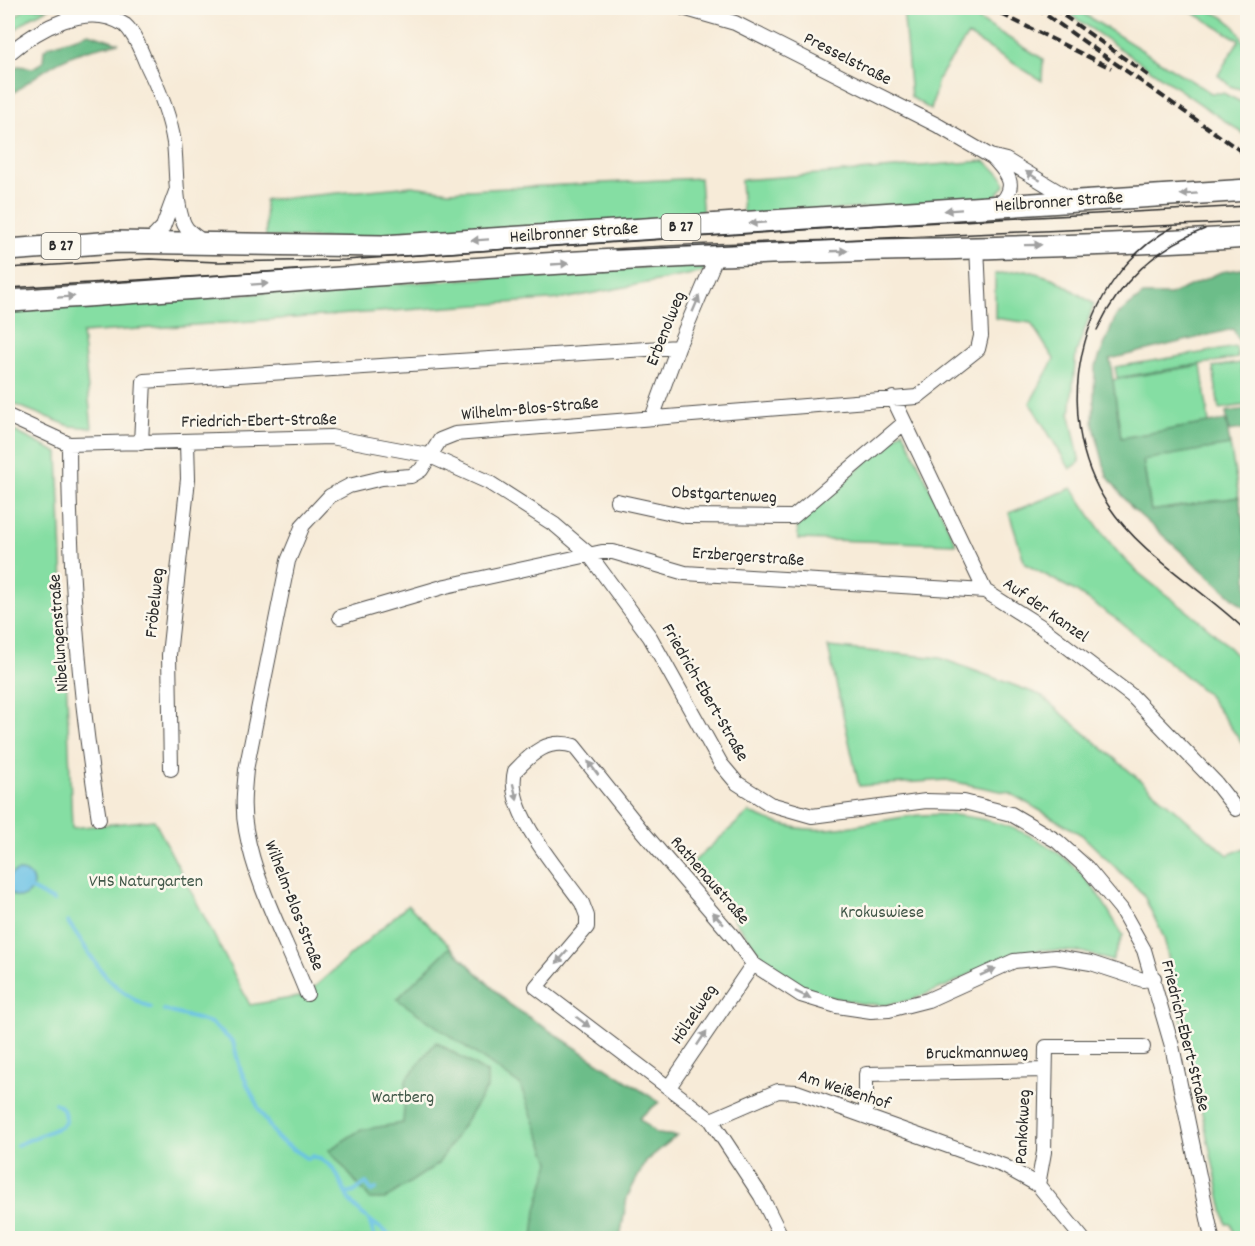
<svg xmlns="http://www.w3.org/2000/svg" width="1255" height="1246" viewBox="0 0 1255 1246" font-family="Dekko,sans-serif">
  <rect width="100%" height="100%" fill="#fbf7ec"/>
  <filter id="ink" filterUnits="userSpaceOnUse"><feTurbulence type="fractalNoise" baseFrequency=".0167" numOctaves="2"/><feDisplacementMap in="SourceGraphic" scale="12" xChannelSelector="R" yChannelSelector="G"/><feConvolveMatrix kernelMatrix="1 2 1 2 8 2 1 2 1" color-interpolation-filters="sRGB"/></filter>
  <filter id="wash" filterUnits="userSpaceOnUse"><feTurbulence type="fractalNoise" baseFrequency=".008" numOctaves="4" result="noise"/><feDisplacementMap in="SourceGraphic" scale="24" xChannelSelector="R" yChannelSelector="G"/><feGaussianBlur stdDeviation="1.35" result="paint"/><feColorMatrix in="noise" values="0 0 0 0 0 0 0 0 0 0 0 0 0 0 0 0 0 1.4 0 .05"/><feComposite in="paint" operator="in"/></filter>
  <g filter="url(#wash)">
    <rect width="100%" height="100%" fill="#f7ebd8"/>
    <path fill="#85dea3" stroke="#588467" stroke-width="1.5" d="M26,8H50L33,16L8,35V22Z
      M903,8H960L1043,59L1042,81L968,35L938,79L931,110L911,97Z
      M1061,8H1074L1211,93H1223L1247,105V136Z
      M1185,8C1223,7 1248,29 1248,68C1248,77 1249,84 1243,90L1230,86L1218,75L1239,40Z
      M985,161L1003,177L1005,185L993,200L743,216L741,180Z
      M700,178L703,219L377,239L266,237L265,200L412,186L449,191Z
      M705,263L703,272L563,299L82,333L92,428L70,426L8,402V310Z
      M1026,270L1055,279L1094,304L1076,353L1070,416L1080,462L1070,469L1030,403L1054,359L1031,323L995,318V274Z
      M1236,347L1238,358L1117,378L1115,367Z
      M1241,363L1247,405L1219,409L1213,367Z
      M1201,365L1209,423L1121,438L1112,380Z
      M8,428L58,453L72,828L154,820L250,1005L304,996L408,905L510,1005L659,1102L639,1118L657,1134L676,1136L646,1161L627,1197L620,1238H8Z
      M903,430L956,544L798,539L797,522Z
      M1230,445L1239,497L1151,511L1143,459Z
      M1072,488C1092,518 1112,551 1140,574C1176,604 1218,630 1247,668V750L1207,694L1119,621L1075,591L1025,564L1009,513Z
      M828,647L940,658L1040,695L1228,855L1247,847V1238H1235L1231,1224H1226L1164,938L1143,894L1082,835L1010,793L946,780L859,786Z
      M749,812C806,839 833,829 892,819C965,805 1043,825 1090,884C1103,899 1112,918 1123,935L1112,961L1082,952L1041,950L1000,959L949,985L911,1000L886,1005L864,1004L811,993L763,958L692,863Z"/>
    <path fill="#6cbd89" stroke="#4c745a" stroke-width="1.5" d="M89,33L119,43C68,51 48,66 8,97V69L19,66L33,68L43,62L44,50L49,46Z
      M1247,268V357L1233,329L1110,359L1121,438L1226,420L1230,445L1143,460L1151,511L1239,497L1247,547V610L1132,508L1107,476L1093,423L1095,368L1116,316L1143,295H1170L1221,272Z
      M1247,409V428L1229,431L1226,412Z
      M450,947L510,1005L659,1102L639,1118L657,1134L676,1136L646,1161L627,1197L620,1238H533L536,1210L550,1162L520,1085L397,999Z
      M436,1042L487,1073V1088L438,1164L385,1199H370L329,1150L360,1130L403,1123L406,1080Z"/>
    <path fill="#68c1e5" stroke="#4a7688" stroke-width="1.5" d="M7 884a13 13 0 1 1 26 0a13 13 0 1 1-26 0Z"/>
    <g fill="none" stroke-linecap="round" stroke-linejoin="round">
      <path stroke="#68c1e5" stroke-width="4" d="M29,888L54,901
        M68,922C98,964 101,984 151,1008
        M164,1010L211,1023L233,1042L241,1071L260,1111L277,1138L308,1159L312,1156C343,1165 337,1186 353,1205C365,1218 380,1228 394,1238
        M17,1145L60,1127L66,1121L63,1109L55,1103
        M346,1194L354,1192L366,1183L372,1191L376,1189
        M369,1220L375,1238"/>
    </g>
  </g>
  <g filter="url(#ink)">
    <g fill="none" stroke-linecap="round" stroke-linejoin="round">
      <defs>
        <path id="minor" d="M683,8L735,23L937,125L990,156L1006,160L1072,200
          M8,54C38,29 87,0 125,25C136,35 141,52 147,65C159,89 170,117 174,143C177,165 174,212 187,229C192,234 199,239 205,243
          M992,157C1010,176 1019,187 997,207
          M148,243L163,227L177,189
          M893,398L985,591L1040,626L1132,696L1215,782L1236,809
          M8,416L69,444L331,437L428,455L488,482L555,525L588,553L650,637L721,764L737,783L770,804L812,816L926,801L964,802L1011,814L1057,841L1087,868L1121,909L1144,950L1172,1046L1212,1238
          M652,418L678,347L717,255
          M141,443L144,381L678,347
          M69,444C69,569 79,696 99,819
          M617,501L686,516L793,517L904,423
          M340,617L446,586L602,552H613L685,573L985,591
          M171,769L169,655L188,479L187,442
          M307,994C286,940 256,887 246,830C242,810 244,790 246,770L288,561L303,525L330,496L349,486L382,478L411,476L421,470L440,440L455,434L917,397L978,349L981,336L977,246
          M669,1087L753,964
          M866,1115V1074L1045,1070
          M711,1120L778,1091L797,1092L1004,1166L1038,1185L1082,1238
          M1038,1185L1044,1152L1046,1047H1143
          M782,1238L761,1196L711,1120L536,987L587,927V916L582,903C560,871 504,811 515,771C532,753 548,738 574,746L642,831L735,939L753,964L801,995L837,1006L871,1011L889,1010L928,1000L1014,961L1055,957L1091,963L1143,980L1154,978"/>
        <path id="primary" d="M8,250L114,242L383,246L1248,190
          M8,301C244,286 481,265 717,255C894,248 1071,249 1248,237"/>
      </defs>
      <use href="#minor" stroke="#4a4845" stroke-width="16"/>
      <use href="#primary" stroke="#4a4845" stroke-width="24"/>
      <use href="#minor" stroke="#fff" stroke-width="14"/>
      <use href="#primary" stroke="#fff" stroke-width="21"/>
      <path stroke="#2b2b2b" stroke-width="1.5" d="M1173,227C1077,279 1049,416 1108,505C1143,558 1203,588 1248,633
        M615,250L1248,222
        M8,268L150,259L217,262L345,260L826,228L1248,206
        M8,288L301,270
        M1097,330C1119,283 1156,247 1205,229"/>
      <path stroke="#2b2b2b" stroke-width="4" stroke-dasharray="9 4.5" stroke-linecap="butt" d="M989,8L1111,68
        M1036,8L1248,156
        M1053,8L1152,78
        M8,11L12,8"/>
    </g>
    <defs><path id="oneway-solid" d="M-6-.8H1V-3.2L6.5 0L1 3.2V.8H-6Z" transform="scale(1.5)"/></defs>
    <g fill="#a0a0a0">
      <use href="#oneway-solid" transform="translate(1033 176) rotate(-148)"/>
      <use href="#oneway-solid" transform="translate(1189 194) rotate(176)"/>
      <use href="#oneway-solid" transform="translate(953 210) rotate(176)"/>
      <use href="#oneway-solid" transform="translate(758 223) rotate(176)"/>
      <use href="#oneway-solid" transform="translate(480 240) rotate(176)"/>
      <use href="#oneway-solid" transform="translate(1033 245) rotate(-1)"/>
      <use href="#oneway-solid" transform="translate(839 251) rotate(-2)"/>
      <use href="#oneway-solid" transform="translate(560 264) rotate(-3)"/>
      <use href="#oneway-solid" transform="translate(260 284) rotate(-4)"/>
      <use href="#oneway-solid" transform="translate(66 297) rotate(-4)"/>
      <use href="#oneway-solid" transform="translate(696 304) rotate(-67)"/>
      <use href="#oneway-solid" transform="translate(593 768) rotate(-127)"/>
      <use href="#oneway-solid" transform="translate(515 792) rotate(76)"/>
      <use href="#oneway-solid" transform="translate(718 918) rotate(-131)"/>
      <use href="#oneway-solid" transform="translate(562 957) rotate(131)"/>
      <use href="#oneway-solid" transform="translate(988 972) rotate(-24)"/>
      <use href="#oneway-solid" transform="translate(803 995) rotate(25)"/>
      <use href="#oneway-solid" transform="translate(583 1022) rotate(37)"/>
      <use href="#oneway-solid" transform="translate(702 1038) rotate(-56)"/>
    </g>
  </g>
  <g text-anchor="middle" dominant-baseline="central" stroke-width="5" stroke-linejoin="round" paint-order="stroke">
    <g fill="#fbf7ec" stroke="#696865" stroke-width="1.5">
      <rect x="661.5" y="214" width="39" height="26" rx="4.5"/>
      <rect x="41.5" y="233" width="39" height="26" rx="4.5"/>
    </g>
    <g font-size="16" font-weight="bold" fill="#2b2b2b">
      <text x="681" y="227">B 27</text>
      <text x="61" y="246">B 27</text>
    </g>
    <g font-size="18" fill="#2b2b2b" stroke="#fbf7ec">
      <text transform="translate(847 60) rotate(27)">Presselstraße</text>
      <text transform="translate(1059 203) rotate(-4)">Heilbronner Straße</text>
      <text transform="translate(574 234) rotate(-4)">Heilbronner Straße</text>
      <text transform="translate(667 329) rotate(-68)">Erbenolweg</text>
      <text transform="translate(530 410) rotate(-5)">Wilhelm-Blos-Straße</text>
      <text transform="translate(259 422) rotate(-1)">Friedrich-Ebert-Straße</text>
      <text transform="translate(724 496) rotate(3)">Obstgartenweg</text>
      <text transform="translate(748 558) rotate(4)">Erzbergerstraße</text>
      <text transform="translate(156 603) rotate(-84)">Fröbelweg</text>
      <text transform="translate(1045 611) rotate(35)">Auf der Kanzel</text>
      <text transform="translate(60 633) rotate(-94)">Nibelungenstraße</text>
      <text transform="translate(704 693) rotate(60)">Friedrich-Ebert-Straße</text>
      <text transform="translate(709 881) rotate(49)">Rathenaustraße</text>
      <text transform="translate(293 906) rotate(69)">Wilhelm-Blos-Straße</text>
      <text transform="translate(695 1015) rotate(-56)">Hölzelweg</text>
      <text transform="translate(1184 1036) rotate(76)">Friedrich-Ebert-Straße</text>
      <text transform="translate(977 1054) rotate(-1)">Bruckmannweg</text>
      <text transform="translate(844 1091) rotate(18)">Am Weißenhof</text>
      <text transform="translate(1024 1127) rotate(-87)">Pankokweg</text>
    </g>
    <g font-size="18" fill="#425849" stroke="#fbf7ec">
      <text x="146" y="882">VHS Naturgarten</text>
      <text x="882" y="913">Krokuswiese</text>
      <text x="403" y="1098">Wartberg</text>
    </g>
  </g>
  <rect width="1255" height="1246" fill="none" stroke="#fbf7ec" stroke-width="30"/>
</svg>
